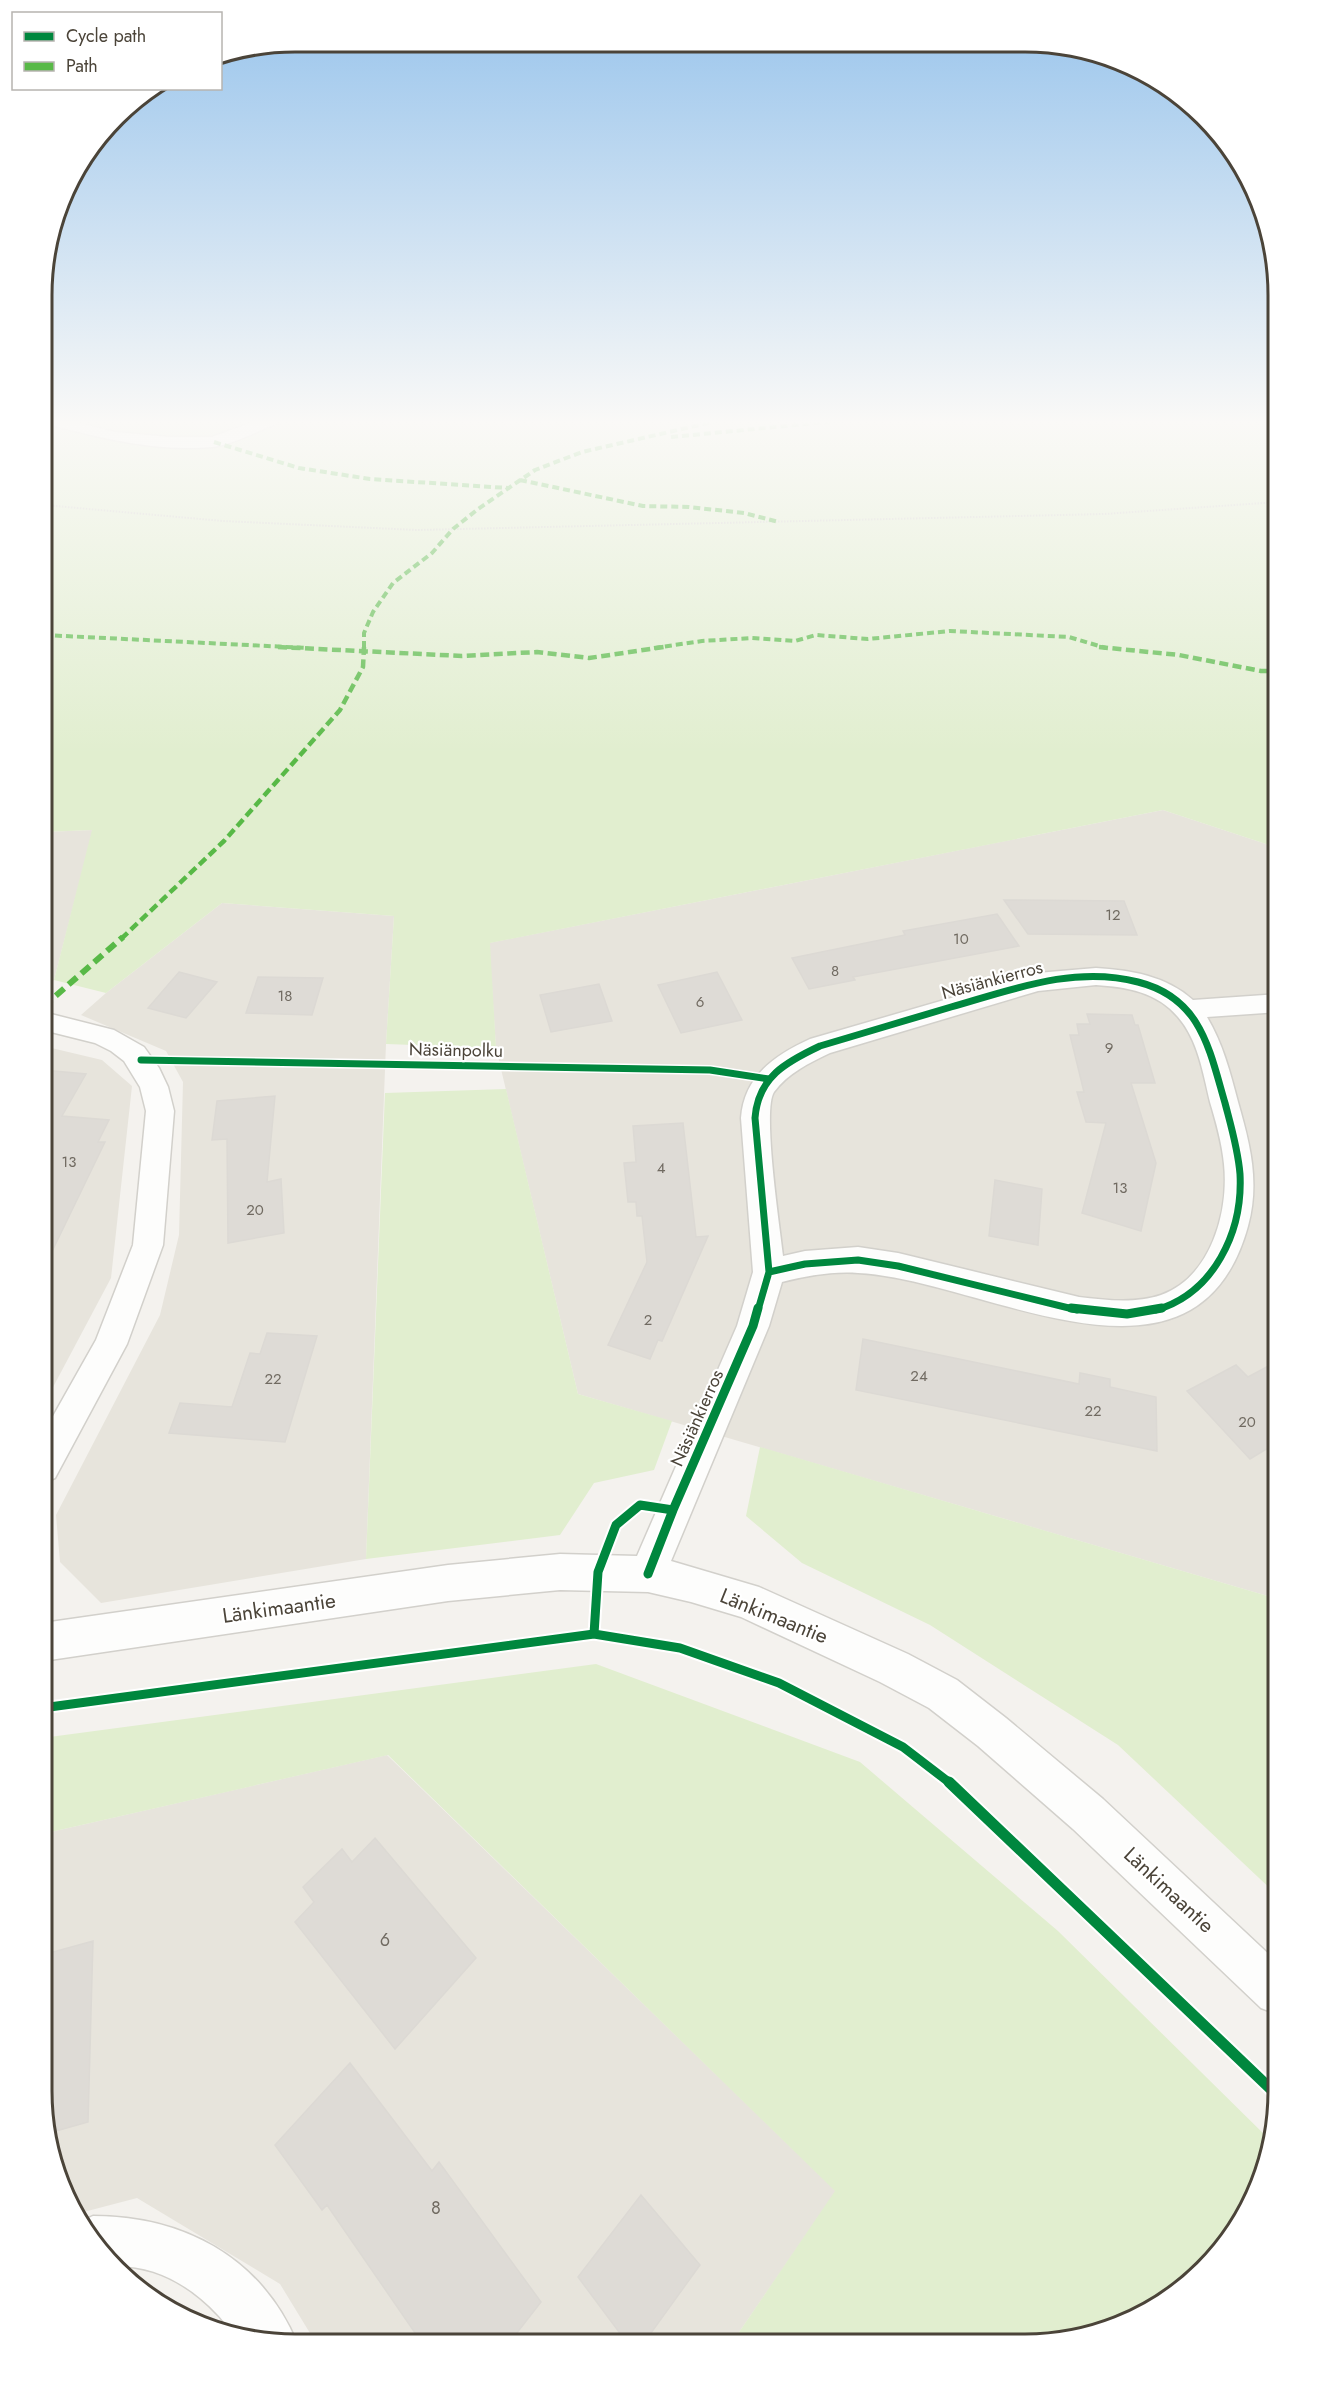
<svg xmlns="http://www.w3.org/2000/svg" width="1320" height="2387" viewBox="0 0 1320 2387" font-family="Jost,sans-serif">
  <rect width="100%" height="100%" fill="#f4f2ee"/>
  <path fill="#e7e4dc" d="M1163,810L1278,848V1599L578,1394L496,1048L489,943Z
    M93,830L54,980L43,991V832Z
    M222,903L394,916L386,1044L366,1559L101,1603L60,1562L56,1515L160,1315L179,1235L183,1082L166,1051L81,1015L106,993Z
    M43,1046L102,1060L132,1086L111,1278L43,1406Z
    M387,1755L836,2191L731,2344L316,2343L280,2284L137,2198L76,2214L56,2173L42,2091V1834Z"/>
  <path fill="#e1eecf" d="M44,420H1278V848L1163,810L490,943L496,1048L386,1044L394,916L222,903L106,993L54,980L92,830L43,832Z
    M506,1089L578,1394L672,1421L654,1470L594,1483L560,1535L366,1559L385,1093Z
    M760,1447L1278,1599L1277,1895L1118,1745L930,1625L802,1563L746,1516Z
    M596,1664L860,1762L1058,1931L1270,2140L1259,2188L1225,2246L1179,2293L1106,2331L1024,2345L731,2344L835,2191L388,1755L42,1834V1738Z"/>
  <path fill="#dedbd6" stroke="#dcd9d4" stroke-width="1.5" d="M1004,900L1124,901L1137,935L1028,934Z
    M997,914L1019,946L853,977L855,980L809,989L792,958L905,935L903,931Z
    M179,972L217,982L186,1018L148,1008Z
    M717,972L742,1020L681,1033L658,985Z
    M258,977L323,978L312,1015L246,1013Z
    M599,984L612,1021L551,1032L540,995Z
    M1087,1014L1132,1015L1135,1025H1138L1155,1083H1131L1156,1163L1141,1231L1082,1213L1106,1123L1086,1122L1077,1092H1084L1070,1035H1079L1077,1024H1090Z
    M43,1070L86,1074L62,1116L109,1120L98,1142H105L43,1270Z
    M275,1096L267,1182L281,1179L284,1233L228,1243L227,1139L212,1140L217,1101Z
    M683,1123L696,1237L708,1236L662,1341L658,1340L650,1359L608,1345L647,1262L642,1216H637L636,1202H628L624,1163L636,1162L633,1126Z
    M995,1180L1042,1189L1038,1245L989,1236Z
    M267,1333L317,1336L285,1442L169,1433L180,1403L232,1407L250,1353L260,1354Z
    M863,1339L1079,1384L1080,1373L1110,1379V1387L1156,1397L1157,1451L856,1390Z
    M1278,1361V1442L1250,1459L1187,1391L1236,1365L1248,1377Z
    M375,1838L476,1958L395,2049L295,1922L314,1902L303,1887L342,1849L352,1862Z
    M93,1941L88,2122L49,2133L42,2091V1955Z
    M350,2063L432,2171L439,2162L541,2302L509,2343H422L327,2205L322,2210L275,2145Z
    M641,2195L700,2265L643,2344H628L578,2277Z"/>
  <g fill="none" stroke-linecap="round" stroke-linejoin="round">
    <defs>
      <path id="street" d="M44,420H68L115,432L169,437H212L258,420H281L278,423C260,430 232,445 213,447C155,452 99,438 44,423Z
        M1096,968C1131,970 1166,976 1193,1000L1278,994V1012L1207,1017C1223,1044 1230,1072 1238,1102C1250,1144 1260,1182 1248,1226C1196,1415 983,1279 858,1273C833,1271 806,1276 782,1282L769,1326L671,1561L759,1587L908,1654L957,1680L1006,1718L1103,1799L1277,1962V2014L1261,2008L1073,1829L978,1746L929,1708L880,1682L741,1617L691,1602L648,1592L560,1590L448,1601L43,1661V1623L448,1565L560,1554L637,1556L737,1326L753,1272L741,1118C744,1076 775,1055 810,1039L1037,973ZM1096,985C1127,987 1157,992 1178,1017C1198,1040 1203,1073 1210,1102C1216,1122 1222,1143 1224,1164C1229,1212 1211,1277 1161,1295C1135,1304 1105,1300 1079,1297L898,1253L858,1247L805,1251L783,1256C780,1228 762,1110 774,1092C788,1073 809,1063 830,1053L1038,991Z
        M43,1012L114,1030L144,1047L159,1068L168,1087L174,1111L163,1245L127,1344L55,1478L43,1483V1434L96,1340L133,1245L146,1111L140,1087L124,1061L111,1051L95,1043L43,1030Z
        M93,2216C183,2216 261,2257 297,2343C278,2343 254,2346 237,2336C230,2332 224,2321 218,2315C191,2286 157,2266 116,2266L85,2233L80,2222Z"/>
    </defs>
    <use href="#street" stroke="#d2d0cb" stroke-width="3"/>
    <path stroke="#d3d2cc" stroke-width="2" stroke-dasharray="1.5 1.5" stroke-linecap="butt" d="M44,505L223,521L417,530L1104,514L1278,502"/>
    <use href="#street" fill="#fdfdfc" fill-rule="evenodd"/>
    <path stroke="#58b947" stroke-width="4" stroke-dasharray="7 4" stroke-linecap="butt" d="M671,437L847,420
      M214,442L299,468L370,479L508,488
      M520,480L643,506L689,507L744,513L779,522
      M44,635L308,648
      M364,648V633L373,612L393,583L432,553L453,529L478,509L535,470L582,452L721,420
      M654,648L702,641L752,638L795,641L816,635L868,639L950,631L1069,637L1106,648"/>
    <path stroke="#58b947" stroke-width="4.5" stroke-dasharray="9 4.5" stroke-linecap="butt" d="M278,647L462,656L537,652L589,658L664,647
      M1099,647L1179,655L1261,671H1278
      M121,939L224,841L340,710L363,667L364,647"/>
    <path stroke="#58b947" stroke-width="6" stroke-dasharray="11 6" stroke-linecap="butt" d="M43,1007L123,937"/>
    <defs>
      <path id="cycleway-far2" d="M141,1060L710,1070L769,1079
        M769,1272L755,1118C758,1077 786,1062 820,1046C864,1033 907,1020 951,1007C1011,990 1074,965 1138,982C1201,998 1209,1048 1225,1103C1231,1126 1238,1149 1240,1174C1243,1232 1214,1293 1156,1310
        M769,1272L805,1264L858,1260L898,1266L1077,1310
        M758,1310L769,1272"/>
      <path id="cycleway-far1" d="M1071,1308L1127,1314L1162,1308
        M648,1574L673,1510L753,1326L758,1308
        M594,1634L598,1572L616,1525L640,1505L673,1510
        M42,1708L594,1634L680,1648L779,1683L903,1747L950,1783"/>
      <path id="cycleway" d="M949,1782L1277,2095"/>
    </defs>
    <use href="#cycleway-far2" stroke="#fff" stroke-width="10"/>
    <use href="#cycleway-far1" stroke="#fff" stroke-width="13"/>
    <use href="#cycleway" stroke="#fff" stroke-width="15"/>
    <use href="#cycleway-far2" stroke="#00873e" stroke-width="7"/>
    <use href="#cycleway-far1" stroke="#00873e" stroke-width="9"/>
    <use href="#cycleway" stroke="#00873e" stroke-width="11"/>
  </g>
  <linearGradient id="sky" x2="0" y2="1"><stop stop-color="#98c4ec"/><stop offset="0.56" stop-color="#faf9f7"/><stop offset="1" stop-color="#faf9f7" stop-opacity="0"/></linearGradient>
  <rect width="1320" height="754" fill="url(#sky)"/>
  <g text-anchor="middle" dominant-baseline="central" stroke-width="4.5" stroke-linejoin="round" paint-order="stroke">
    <g font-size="15" fill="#706a61">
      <text x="1113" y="915">12</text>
      <text x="961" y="939">10</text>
      <text x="835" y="971">8</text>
      <text x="285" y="996">18</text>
      <text x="700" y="1002">6</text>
      <text x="1109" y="1048">9</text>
      <text x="69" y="1162">13</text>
      <text x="661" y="1168">4</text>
      <text x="1120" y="1188">13</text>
      <text x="255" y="1210">20</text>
      <text x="648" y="1320">2</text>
      <text x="919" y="1376">24</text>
      <text x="273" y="1379">22</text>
      <text x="1093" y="1411">22</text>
      <text x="1247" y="1422">20</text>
    </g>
    <g font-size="18" fill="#4b4439" stroke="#fff">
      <text transform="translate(992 980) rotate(-15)">Näsiänkierros</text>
      <text transform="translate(456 1050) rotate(1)">Näsiänpolku</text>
      <text transform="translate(697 1418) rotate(-66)">Näsiänkierros</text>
    </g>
    <g font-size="18" fill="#706a61">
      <text x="385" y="1940">6</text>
      <text x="436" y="2208">8</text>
    </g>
    <g font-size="21" fill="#4b4439" stroke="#fff">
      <text transform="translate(279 1608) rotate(-8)">Länkimaantie</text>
      <text transform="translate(774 1616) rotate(22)">Länkimaantie</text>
      <text transform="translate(1169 1890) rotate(43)">Länkimaantie</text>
    </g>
  </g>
  <path d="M0 0H1320V2387H0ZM295 52H1025A243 243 0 0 1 1268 295V2091A243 243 0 0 1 1025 2334H295A243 243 0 0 1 52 2091V295A243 243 0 0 1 295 52Z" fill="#fff" fill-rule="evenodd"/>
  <path fill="none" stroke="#4b4439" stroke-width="3" d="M295 52H1025A243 243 0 0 1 1268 295V2091A243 243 0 0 1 1025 2334H295A243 243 0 0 1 52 2091V295A243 243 0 0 1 295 52Z"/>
  <rect x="12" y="12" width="210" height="78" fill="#ffffff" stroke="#b7b4b0" stroke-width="1.5"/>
  <rect x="24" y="32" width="30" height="9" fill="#00873e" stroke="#b7b4b0" stroke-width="1.5"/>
  <text x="66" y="42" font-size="18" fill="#4b4439">Cycle path</text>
  <rect x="24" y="62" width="30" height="9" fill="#58b947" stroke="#b7b4b0" stroke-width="1.5"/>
  <text x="66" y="72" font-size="18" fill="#4b4439">Path</text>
</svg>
